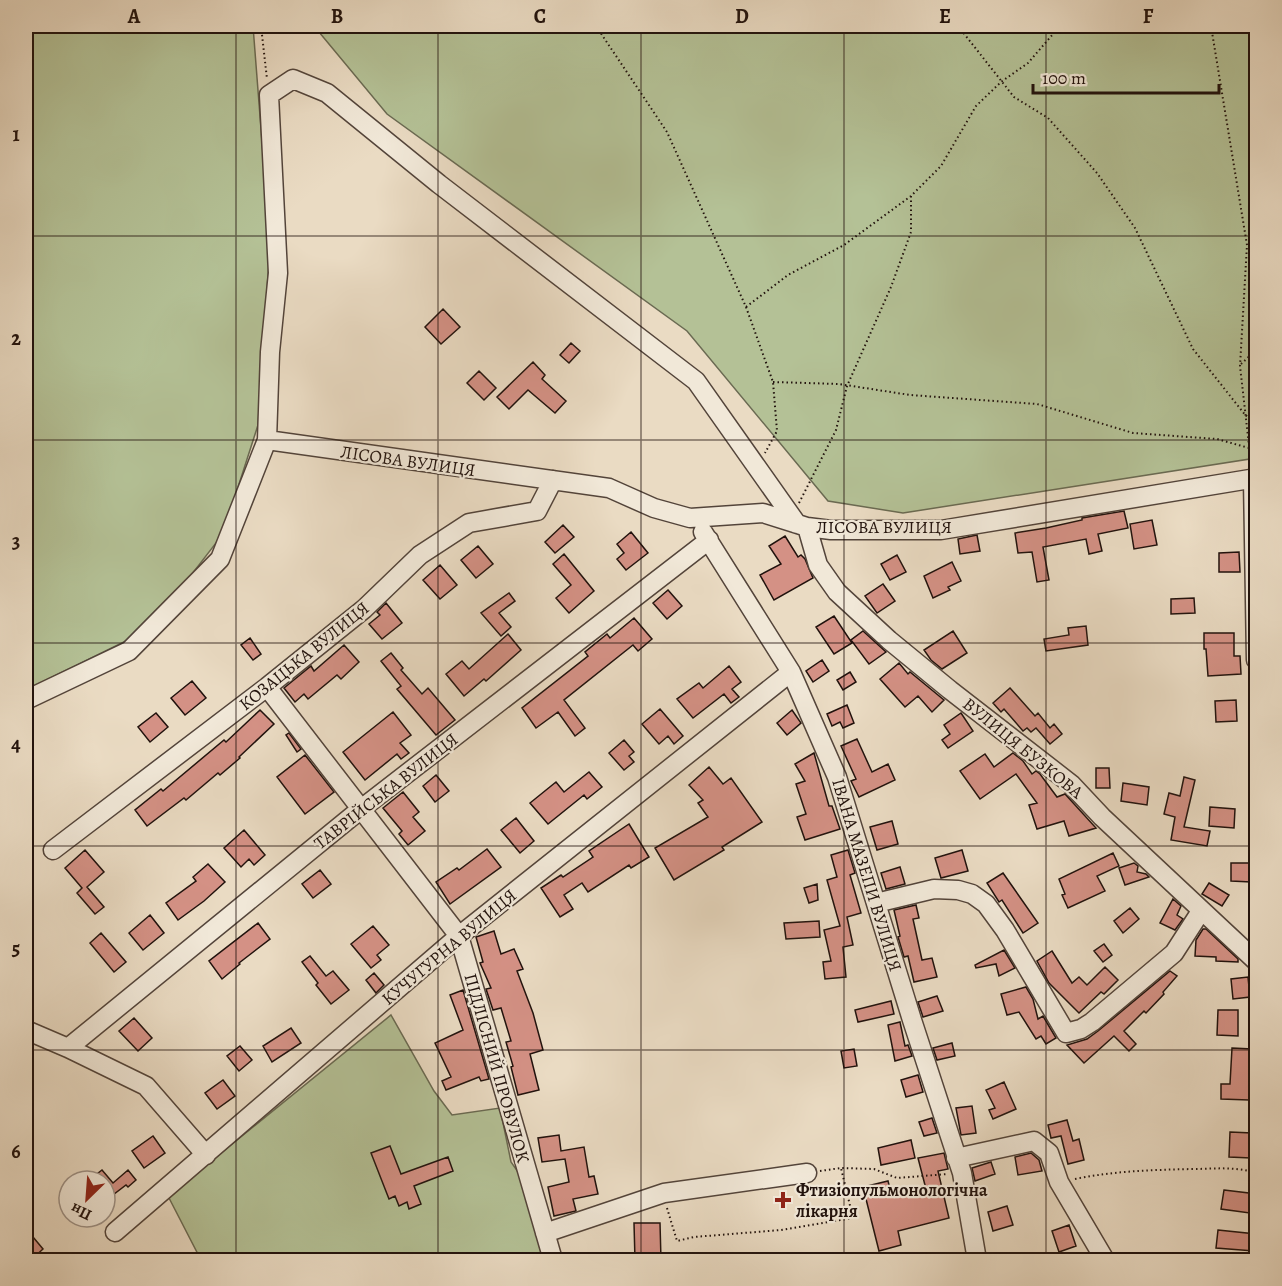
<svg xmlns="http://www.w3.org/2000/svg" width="1282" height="1286" viewBox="0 0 1282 1286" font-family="Alegreya,serif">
  <rect width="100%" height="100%" fill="#eadbc3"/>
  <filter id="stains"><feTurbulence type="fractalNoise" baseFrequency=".00333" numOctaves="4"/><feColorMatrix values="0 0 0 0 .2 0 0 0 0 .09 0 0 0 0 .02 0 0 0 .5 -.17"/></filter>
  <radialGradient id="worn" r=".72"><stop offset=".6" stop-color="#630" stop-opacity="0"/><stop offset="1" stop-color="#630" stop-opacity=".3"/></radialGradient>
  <path fill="#b4c196" stroke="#6a6a52" stroke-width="1.5" d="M26,26H253L270,245L258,425L223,534L168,605L128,640L26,690Z
    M314,26H1256V458L903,513L828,501L687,331L387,114Z
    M391,1015L434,1091L452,1115L500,1108L511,1162L551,1219L562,1260H201L168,1196Z"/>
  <path fill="#d49185" stroke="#21120d" stroke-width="1.5" d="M443,309L460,327L441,344L425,327Z
    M571,343L580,351L569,363L560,355Z
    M533,362L545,375L542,379L566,401L555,413L528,390L509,409L497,397Z
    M479,371L496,388L484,400L467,383Z
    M1124,511L1128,528L1098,534L1102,551L1089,554L1086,539L1043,547L1049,580L1037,582L1032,552L1018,553L1015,533L1046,528L1082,520V518Z
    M1152,520L1157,545L1134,549L1130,524Z
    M563,525L574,537L555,553L545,542Z
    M631,532L648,553L626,570L617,559L624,553L617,544Z
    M977,535L980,551L960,554L958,539Z
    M785,536L798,557L801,555L805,559L813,578L774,600L760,575L781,564L769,546Z
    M478,546L493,564L476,578L461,560Z
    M1239,552L1240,572H1219V553Z
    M564,554L594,591L569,613L556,598L571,585L553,564Z
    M897,555L906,572L890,580L881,564Z
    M952,562L961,581L948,587L950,590L933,598L924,576Z
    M440,565L457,585L440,599L423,580Z
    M883,584L895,601L877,613L865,596Z
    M668,590L682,606L667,619L653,603Z
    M509,593L515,601L499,613L511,627L501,636L481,613Z
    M1194,598L1195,613L1171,614V599Z
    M386,603L402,623L382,639L369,624L380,615L377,612Z
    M834,616L852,643L834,654L816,627Z
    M634,618L652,639L638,651L633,645L564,700L585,728L575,736L558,712L536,728L522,708L588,656L585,652L607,634L610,638Z
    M1086,626L1088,645L1046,651L1044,639L1069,635L1068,628Z
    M863,631L886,652L869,664L851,640Z
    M953,631L967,653L942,669L931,660L924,650Z
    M1204,633H1234V656H1240L1241,674L1208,676L1206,649H1204Z
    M508,634L521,650L486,681L484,679L464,696L446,674L462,661L469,669Z
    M250,638L261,654L253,660L241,645Z
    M344,645L359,662L341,679L337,675L308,699L304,694L295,702L284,688L311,666L314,671Z
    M391,653L403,668L401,670L422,694L428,688L455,720L436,735L397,689L401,686L381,661Z
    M822,660L829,671L813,682L806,671Z
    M899,663L908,674L910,672L944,700L932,712L918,696L905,707L880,679Z
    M729,666L741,682L732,689L739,697L731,703L724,694L693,718L677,699L699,683L703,688Z
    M850,672L856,682L843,690L837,680Z
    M192,681L206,698L185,715L171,698Z
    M1010,688L1035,716L1038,713L1050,728L1054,724L1062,734L1050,744L1036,728L1031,732L1027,728L1023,731L1004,709L1001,712L993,703Z
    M1236,700L1237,721L1216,722L1215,701Z
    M847,705L854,723L843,728L840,722L832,726L827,714Z
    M660,709L683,736L674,744L668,736L659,744L642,724Z
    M260,710L274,724L239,757L240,758L220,775L218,773L186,800L184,798L147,826L135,810L161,789L163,791L224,740L226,742Z
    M792,710L801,723L787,735L777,723Z
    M393,712L411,735L400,743L409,753L401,759L397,754L365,780L343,752Z
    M156,713L168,727L150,742L138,727Z
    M961,713L973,731L948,748L942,740L950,734L944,725Z
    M289,733L301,749L297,752L286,735Z
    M857,739L872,772L888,764L895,780L859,797L851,781L856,779L841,746Z
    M624,740L634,752L629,756L634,762L624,770L609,753Z
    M814,753L829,806H832L840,829L805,840L797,817L806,814L796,784L805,781L795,764Z
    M1013,753L1023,761L1032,774L1036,771L1040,774L1057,797L1065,794L1096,828L1069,836L1064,821L1037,829L1029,805L1037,803L1016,774L980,799L960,771L985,754L994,767Z
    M305,755L334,792L305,814L277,777Z
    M709,767L723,784L731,778L762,822L722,847L724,850L674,880L655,848L708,817L698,803L703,800L689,785Z
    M1096,768H1109L1110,788H1096Z
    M589,772L602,787L587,799L584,795L548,824L530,803L556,782L564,792Z
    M436,775L449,791L435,802L423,786Z
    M1184,777L1195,780L1184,827L1210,831L1207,846L1171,840L1175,817L1164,814L1169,793L1180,796Z
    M1123,783L1149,787L1147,805L1121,801Z
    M403,792L419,812L413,817L425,831L408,845L399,834L402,831L383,808Z
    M1210,807L1235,809L1234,828L1209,826Z
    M516,818L534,841L520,853L501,830Z
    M892,821L898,844L877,850L870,827Z
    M629,824L649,857L631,868L629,865L588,892L582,883L564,895L573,909L560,917L541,888L561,875L563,877L593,857L589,851Z
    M244,830L265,855L254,865L249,859L241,867L224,848Z
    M487,849L501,867L450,904L436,882L457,868L459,870Z
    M85,850L104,872L87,887L104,907L95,914L77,893L82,888L65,868Z
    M848,850L855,873L850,875L861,913L847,917L853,945L843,947L846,977L825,979L823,962L831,961L824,930L840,926L827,880L837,877L831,855Z
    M962,850L968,871L941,878L935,858Z
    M1113,853L1119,866L1097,876L1105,891L1068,908L1062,895L1065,894L1059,879Z
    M1134,863L1138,866L1137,872L1146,874L1149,877L1125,885L1119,868Z
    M1231,863H1251V882L1231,881Z
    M208,864L225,882L204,901L178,920L166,903L196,881L193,877Z
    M900,867L905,884L886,889L881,873Z
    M320,870L331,884L313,898L302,884Z
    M1003,873L1038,923L1023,933L1002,900L999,902L987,883Z
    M1209,883L1229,895L1222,906L1202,894Z
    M817,884L818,900L809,903L804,888Z
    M1173,899L1181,906L1177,915L1183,919L1175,930L1160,923Z
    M916,905L919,918L913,919L922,960L932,958L937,977L914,982L908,956L904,957L898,937L900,936L894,910Z
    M1130,908L1139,919L1123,933L1114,921Z
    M150,915L164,933L143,950L129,933Z
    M819,921L820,937L786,939L784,923Z
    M258,923L270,939L239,963L240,964L222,979L209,961Z
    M373,926L389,945L377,955L381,960L371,968L351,944Z
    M1203,929H1206L1238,959V962L1216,961V957L1195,956L1196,940Z
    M494,931L501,954L514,949L523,969L517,971L533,1013L543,1050L530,1054L539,1090L518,1095L511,1067L513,1066L506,1042L511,1041L501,1008L493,1010L486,989L491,988L480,963L483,962L476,937Z
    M101,933L126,962L114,972L90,943Z
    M1104,944L1112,955L1103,962L1094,951Z
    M1004,950L1015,968L999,976L996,964L976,968L975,965Z
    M1052,951L1072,983L1079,977L1087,985L1105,967L1118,980L1104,994L1101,992L1079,1013L1049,983L1037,961Z
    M310,956L326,976L333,971L349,990L331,1004L316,985L318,983L302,962Z
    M1170,971L1177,976L1163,992L1164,994L1146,1013L1144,1011L1124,1031L1136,1044L1129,1051L1114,1036L1084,1063L1067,1045L1087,1039L1098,1031Z
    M374,973L384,985L376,993L366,980Z
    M1248,977L1250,997L1233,999L1231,979Z
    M1026,987L1033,999L1038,1019L1043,1016L1056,1038L1046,1044L1041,1036L1036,1039L1019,1012L1007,1015L1001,994Z
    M463,990L489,1079L481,1081L479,1077L446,1090L442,1081L451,1077L435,1043L463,1030L450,995Z
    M937,996L943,1011L923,1017L918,1002Z
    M891,1001L894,1014L858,1022L855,1010Z
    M1218,1010H1238V1036L1217,1035Z
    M134,1018L152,1038L138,1051L119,1031Z
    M900,1022L905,1046L908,1045L912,1056L895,1061L888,1025Z
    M291,1028L301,1043L272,1062L263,1046Z
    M952,1043L955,1056L937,1060L933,1048Z
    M240,1046L252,1060L239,1071L227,1056Z
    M1232,1048L1252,1049L1249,1100L1221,1099V1084H1230Z
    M854,1049L857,1066L844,1068L841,1051Z
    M918,1075L923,1092L906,1097L901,1080Z
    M223,1080L235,1096L217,1109L205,1093Z
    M1004,1082L1016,1109L993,1119L989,1110L995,1108L986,1090Z
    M972,1106L976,1133L961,1135L956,1108Z
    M932,1118L937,1133L924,1136L919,1122Z
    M1067,1120L1073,1141L1079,1139L1084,1160L1068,1164L1061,1136L1051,1138L1048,1125Z
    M1230,1132L1252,1133L1251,1158L1229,1157Z
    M559,1135L561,1151L584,1147L589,1177L594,1176L598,1194L573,1199L576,1211L554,1216L548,1187L569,1182L565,1159L542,1162L538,1138Z
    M153,1136L165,1153L144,1168L132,1151Z
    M911,1140L915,1158L881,1165L878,1148Z
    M390,1146L401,1174L448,1157L453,1171L414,1186L421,1204L409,1209L407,1202L399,1206L395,1196L389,1199L371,1153Z
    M944,1153L948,1169L938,1171L949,1218L898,1231L901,1245L879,1251L863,1187L888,1181L892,1197L926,1189L918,1158Z
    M1031,1153L1039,1160L1042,1171L1018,1175L1015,1157Z
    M991,1162L995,1174L975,1181L972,1168Z
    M102,1170L113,1183L128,1170L136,1180L128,1187L126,1185L105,1201V1181H88Z
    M1224,1190L1257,1194V1214L1221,1209Z
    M1007,1206L1013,1225L993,1231L988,1212Z
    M634,1223H660L661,1260H635Z
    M1069,1225L1076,1246L1059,1252L1052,1231Z
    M1218,1230L1256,1234L1254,1251L1216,1248Z
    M33,1237L43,1249L31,1260H26V1244Z"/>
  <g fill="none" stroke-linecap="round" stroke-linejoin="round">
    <defs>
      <path id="minor" d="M267,440L609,488L654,508L690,518L763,513L807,527L831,530H941L1256,478
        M1253,479L1256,660
        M807,527L818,565L837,592L889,640L950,690L1071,784L1102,817L1256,961
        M703,532L791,672L837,777L912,1020L962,1173L977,1260
        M267,687L459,936L553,1260
        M26,700L129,651L220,559L267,440L270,352L278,273L269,95L293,79L327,93L439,184L696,381L797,524
        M53,850L267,687L364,609L420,555L469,523L537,511L553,480
        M876,903L934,889L958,890L972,894L986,904L1005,930L1066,1033L1081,1029L1092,1022L1174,953L1201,911
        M26,1030L68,1048L146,1086L206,1155
        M68,1048L361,809L709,540
        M956,1158L1034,1141L1049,1153L1059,1182L1105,1260
        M115,1232L459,936L791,672
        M545,1233L664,1193L807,1173"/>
    </defs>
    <use href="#minor" stroke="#53443a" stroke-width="21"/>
    <path stroke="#21120d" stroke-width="2" stroke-dasharray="1.5 3" stroke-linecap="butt" d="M261,26L267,79
      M596,26L667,132L746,307L773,382L777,431L765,453
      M958,26L1014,97L1048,118L1097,173L1135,228L1193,349L1246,416L1256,403
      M1211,26L1247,245L1240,366L1251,463
      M746,307L788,275L844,245L911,196L941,166L976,106L1001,82L1028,63L1060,26
      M1241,364L1256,350
      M773,382L839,384L910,395L1037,404L1133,433L1217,439L1249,448
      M799,503L836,430L847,386L891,287L911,232V196
      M820,1171L841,1168L874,1169L897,1178L948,1174
      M1075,1179C1114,1171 1151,1170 1192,1169C1214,1169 1235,1166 1256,1173
      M667,1208L677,1241L694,1237L781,1230L853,1218L841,1168"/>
    <use href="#minor" stroke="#f1e8d8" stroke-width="18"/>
  </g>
  <path fill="none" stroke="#21120d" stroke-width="1.5" stroke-opacity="0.55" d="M236,26V1260M438,26V1260M641,26V1260M844,26V1260M1046,26V1260M26,236H1256M26,440H1256M26,643H1256M26,846H1256M26,1050H1256"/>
  <path fill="#8f2418" stroke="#f1e8d8" stroke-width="2" d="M780 1191h6v6h6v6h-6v6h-6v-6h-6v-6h6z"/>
  <g text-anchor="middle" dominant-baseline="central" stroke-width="4.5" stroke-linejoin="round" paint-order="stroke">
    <g font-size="18" fill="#21120d" stroke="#f1e8d8">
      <text transform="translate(408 461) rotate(8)">ЛІСОВА ВУЛИЦЯ</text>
      <text x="884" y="527">ЛІСОВА ВУЛИЦЯ</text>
      <text transform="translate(304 656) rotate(-39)">КОЗАЦЬКА ВУЛИЦЯ</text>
      <text transform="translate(1023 748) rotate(39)">ВУЛИЦЯ БУЗКОВА</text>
      <text transform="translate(386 791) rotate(-38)">ТАВРІЙСЬКА ВУЛИЦЯ</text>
      <text transform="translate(867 875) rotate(73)">ІВАНА МАЗЕПИ ВУЛИЦЯ</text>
      <text transform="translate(449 947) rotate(-40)">КУЧУГУРНА ВУЛИЦЯ</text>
      <text transform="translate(497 1068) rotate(74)">ПІДЛІСНИЙ ПРОВУЛОК</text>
    </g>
    <g font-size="18" font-weight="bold" fill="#21120d" stroke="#f1e8d8" text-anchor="start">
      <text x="796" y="1190">Фтизіопульмонологічна<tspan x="796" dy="21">лікарня</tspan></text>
    </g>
  </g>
  <rect width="1282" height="1286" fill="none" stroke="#eadbc3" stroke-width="66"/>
  <g transform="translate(87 1199) rotate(205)"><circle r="28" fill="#f1e8d8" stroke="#9e9287" stroke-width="1.5"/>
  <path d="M0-4.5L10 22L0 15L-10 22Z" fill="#8f2418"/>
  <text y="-9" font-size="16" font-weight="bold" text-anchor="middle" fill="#21120d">Пн</text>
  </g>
  <path d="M1033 84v9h186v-9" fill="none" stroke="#21120d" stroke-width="3"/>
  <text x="1042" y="84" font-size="18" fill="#21120d" stroke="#f1e8d8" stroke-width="4.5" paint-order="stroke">100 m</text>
  <rect x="33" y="33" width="1216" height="1220" fill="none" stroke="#21120d" stroke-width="2"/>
  <g font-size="20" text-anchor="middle" font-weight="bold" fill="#21120d">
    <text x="134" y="23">A</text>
    <text x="337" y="23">B</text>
    <text x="540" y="23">C</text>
    <text x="742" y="23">D</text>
    <text x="945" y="23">E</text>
    <text x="1148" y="23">F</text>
    <text x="16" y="141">1</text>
    <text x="16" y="345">2</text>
    <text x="16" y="548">3</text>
    <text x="16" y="751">4</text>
    <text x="16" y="955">5</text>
    <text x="16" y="1158">6</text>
  </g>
  <rect width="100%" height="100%" filter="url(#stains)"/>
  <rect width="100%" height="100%" fill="url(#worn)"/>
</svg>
